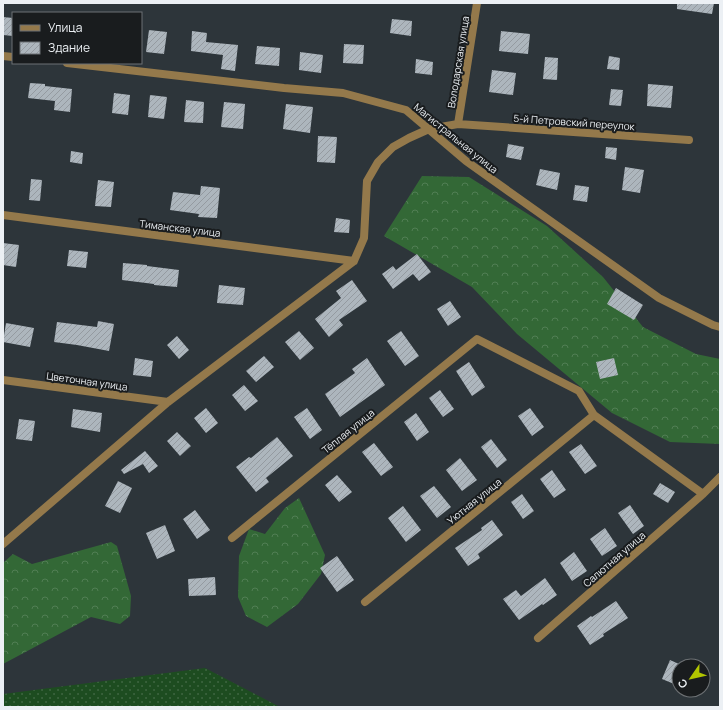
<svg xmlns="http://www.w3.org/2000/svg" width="723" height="710" viewBox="0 0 723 710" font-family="Manrope,sans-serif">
  <defs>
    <pattern id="grass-dots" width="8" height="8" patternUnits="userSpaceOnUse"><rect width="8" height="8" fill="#1d4c20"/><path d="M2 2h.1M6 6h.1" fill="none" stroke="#3e6641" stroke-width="1.8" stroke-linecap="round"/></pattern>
    <pattern id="forest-crowns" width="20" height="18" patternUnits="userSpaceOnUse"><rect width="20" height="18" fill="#336836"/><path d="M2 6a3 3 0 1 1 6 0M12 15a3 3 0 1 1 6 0" fill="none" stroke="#517e54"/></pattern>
    <pattern id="building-hatch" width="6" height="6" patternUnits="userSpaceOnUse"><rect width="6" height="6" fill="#adb6bd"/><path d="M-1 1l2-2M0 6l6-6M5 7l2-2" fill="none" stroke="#949aa0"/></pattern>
  </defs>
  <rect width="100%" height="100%" fill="#2d353a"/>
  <path fill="url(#grass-dots)" d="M205,668L280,707H3V694Z"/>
  <path fill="url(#forest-crowns)" d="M422,176L469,177L547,226L603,277L643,327L696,354L720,359V444L670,442L612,413L517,334L472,287L384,236Z
    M299,498L325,555L321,574L298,604L267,627L246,616L238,597L239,556L249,529L265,534L285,508Z
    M111,542L117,546L131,596L130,616L120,624L91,617L3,664V563L13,554L32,564Z"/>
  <path fill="url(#building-hatch)" d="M677,3H714L712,14L677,9Z
    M3,17L13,18V36L3,35Z
    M392,19L412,21L411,36L390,33Z
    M149,30L167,32L164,54L146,52Z
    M192,31L207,33L206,42L238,45L235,71L221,69L223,55L191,51Z
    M501,31L530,34L528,54L499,51Z
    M344,44L364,45L363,64L343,63Z
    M257,46L280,48L279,66L255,64Z
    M300,52L323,55L321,73L299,70Z
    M609,56L620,58L619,70L607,69Z
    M545,57L558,58L557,80L543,79Z
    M416,59L433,62L432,75L415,73Z
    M492,70L516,73L513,95L489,92Z
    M30,83L45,84V86L72,89L70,112L54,110L55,101L28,98Z
    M648,84L673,86L671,108L647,106Z
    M611,89L623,90L621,106L609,105Z
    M114,93L130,95L128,115L112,113Z
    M150,95L167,97L164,119L148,117Z
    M186,100L204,102L203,123L184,122Z
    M224,102L245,104L243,129L221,127Z
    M286,104L313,107L310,133L283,129Z
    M318,136L337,137L335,163L317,162Z
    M508,144L524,147L521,160L506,157Z
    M606,147L617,148L616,160L605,158Z
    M71,151L83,153L82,164L70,162Z
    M625,167L644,170L640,193L622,190Z
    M540,169L560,173L557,190L536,185Z
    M31,179L42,180L40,201L29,200Z
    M98,180L114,182L111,207L95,206Z
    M575,185L589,187L587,202L573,200Z
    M201,186L220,188L217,218L198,217L199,214L170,210L173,192L200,195Z
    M336,218L350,220L349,233L334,232Z
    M3,243L19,245L16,267L3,265Z
    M69,250L88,252L86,268L67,266Z
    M417,254L431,272L419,281L413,274L393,289L382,274L393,266L396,270Z
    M123,263L147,265V266L179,270L177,287L154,285V284L122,280Z
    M352,280L367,301L339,320L343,325L329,337L315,319L341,298L336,291Z
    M219,285L245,288L243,305L217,303Z
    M616,288L643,305L634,320L607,304Z
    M450,301L461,317L448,326L437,309Z
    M98,321L114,324L109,351L77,345L54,342L57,322L97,327Z
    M6,323L34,328L30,347L3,342Z
    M299,331L314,348L300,360L285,342Z
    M401,331L419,356L405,366L387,341Z
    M177,336L189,350L179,359L167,345Z
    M264,356L274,367L256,382L246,371Z
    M135,358L153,361L151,377L133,375Z
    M367,358L385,385L340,417L325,394L355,373L352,369Z
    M614,358L618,375L600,379L596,362Z
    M469,362L485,387L472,396L456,371Z
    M244,385L258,401L245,411L232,395Z
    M440,390L454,409L443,417L429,398Z
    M206,408L218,423L206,433L194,418Z
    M307,408L322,430L310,439L294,417Z
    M530,408L544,427L532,436L518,416Z
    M73,409L102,413L100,432L71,427Z
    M416,413L429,432L417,441L404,422Z
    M19,419L35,421L32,441L16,439Z
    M177,432L191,446L180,456L167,441Z
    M277,437L293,456L266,478L269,482L256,492L236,467L249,457L251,458Z
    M491,439L507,460L497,468L481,447Z
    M374,443L393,467L381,476L362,452Z
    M581,444L597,466L585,474L569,452Z
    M145,451L158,466L149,473L143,464L124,474L121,470Z
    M460,458L477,480L462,491L446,470Z
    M552,470L566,490L554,498L540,479Z
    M337,475L352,492L339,502L325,485Z
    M118,481L132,488L120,513L105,506Z
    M660,483L675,492L668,503L653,494Z
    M434,486L451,507L437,518L420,496Z
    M522,494L534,511L523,519L511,502Z
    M630,505L644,526L633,534L618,513Z
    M403,506L421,530L406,542L388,518Z
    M195,510L210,530L197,539L183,519Z
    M492,520L503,535L478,554L480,558L468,566L455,548L482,530L481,528Z
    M165,525L175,551L157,559L146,533Z
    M605,528L617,546L602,556L590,539Z
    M574,552L587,571L572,581L560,563Z
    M337,556L354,580L337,592L320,568Z
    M215,577L216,595L189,596L188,579Z
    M545,578L557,595L543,605L542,604L519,620L503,599L516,590L521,596Z
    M616,601L628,618L603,634L604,636L590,645L577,626L591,616L592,617Z
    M670,660L679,664V686L662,679Z"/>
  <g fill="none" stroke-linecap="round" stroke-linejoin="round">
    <path stroke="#94794b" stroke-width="8" d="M3,56L13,57
      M67,63L284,88L343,93L406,110L466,161L659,298L713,325L720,327
      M458,124L477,3
      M3,215L354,261
      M3,380L168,402
      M232,538L477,339L579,391L594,415L703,494
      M3,544L168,402L354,261L364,238L367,181L378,162L393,147L409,138L429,129L458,124L689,140
      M365,602L594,415
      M538,638L703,494L720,477"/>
  </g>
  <g text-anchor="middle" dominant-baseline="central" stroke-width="4" stroke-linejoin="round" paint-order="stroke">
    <g font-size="10" fill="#ecf0f4" stroke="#191c1e">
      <text transform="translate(458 62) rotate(-81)">Володарская улица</text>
      <text transform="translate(574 122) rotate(4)">5-й Петровский переулок</text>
      <text transform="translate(456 138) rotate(39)">Магистральная улица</text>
      <text transform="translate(180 228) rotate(7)">Тиманская улица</text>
      <text transform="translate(87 381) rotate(8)">Цветочная улица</text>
      <text transform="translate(348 431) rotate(-39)">Тёплая улица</text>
      <text transform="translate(474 501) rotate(-39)">Уютная улица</text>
      <text transform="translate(614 559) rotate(-41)">Салютная улица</text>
    </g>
  </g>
  <rect width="723" height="710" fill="none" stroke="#ecf0f4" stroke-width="8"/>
  <rect x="12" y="12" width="130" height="52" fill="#191c1e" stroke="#6d7174"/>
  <rect x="20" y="25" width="20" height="6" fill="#94794b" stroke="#6d7174"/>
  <text x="48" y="32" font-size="12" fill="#ecf0f4">Улица</text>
  <rect x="20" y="42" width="20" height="12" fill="url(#building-hatch)" stroke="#6d7174"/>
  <text x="48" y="52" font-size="12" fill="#ecf0f4">Здание</text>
  <g transform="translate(691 678) rotate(236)"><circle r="19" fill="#191c1e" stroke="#6d7174"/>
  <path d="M0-3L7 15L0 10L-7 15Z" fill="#b1c500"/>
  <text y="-6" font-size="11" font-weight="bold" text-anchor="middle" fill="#ecf0f4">С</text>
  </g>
</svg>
